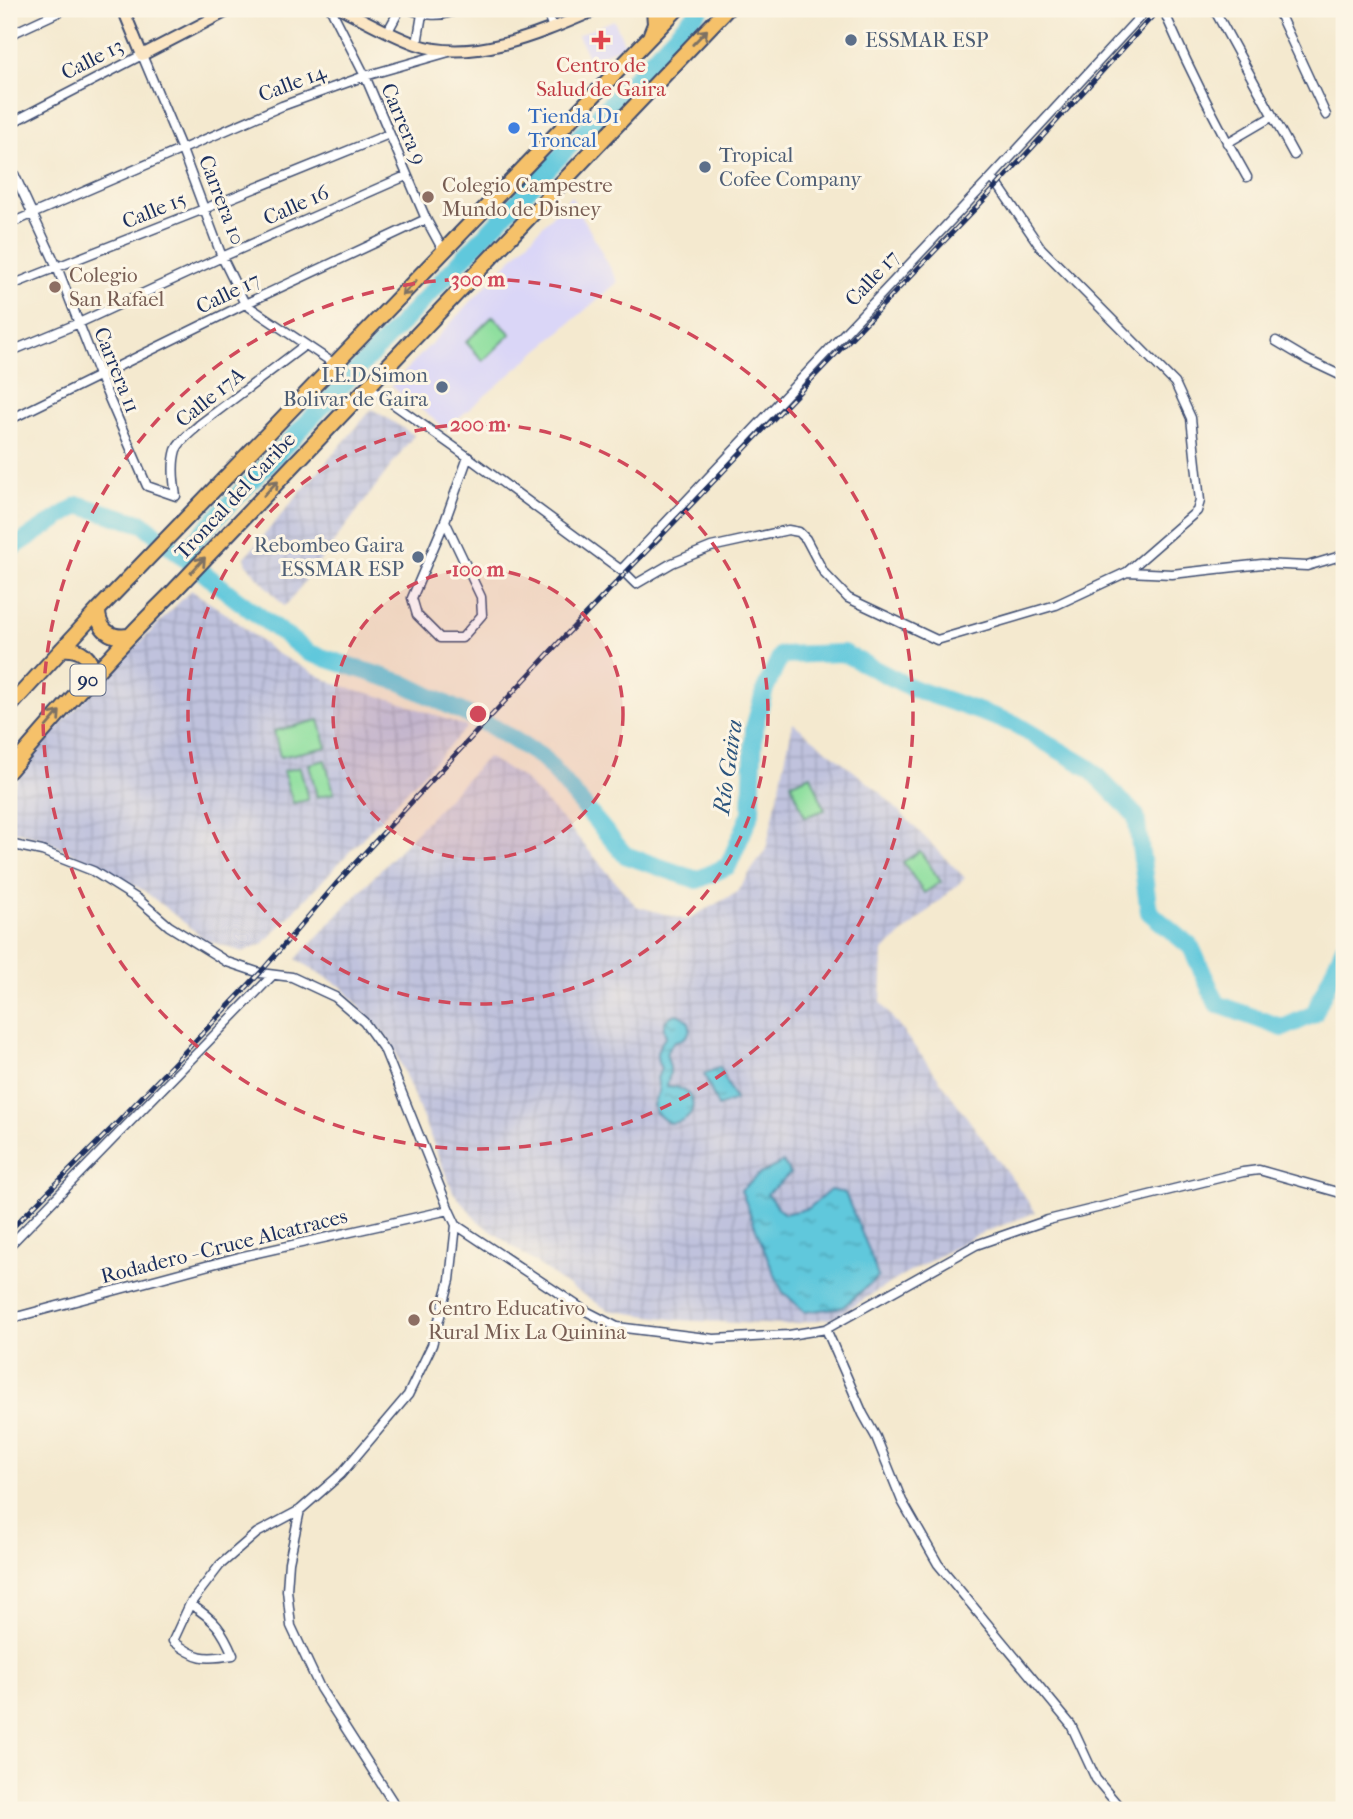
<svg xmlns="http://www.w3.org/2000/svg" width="1353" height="1819" viewBox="0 0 1353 1819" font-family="'IM FELL French Canon',serif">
  <defs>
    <pattern id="industrial-grid" width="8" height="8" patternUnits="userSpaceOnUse" patternTransform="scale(1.75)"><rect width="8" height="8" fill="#c0c2dd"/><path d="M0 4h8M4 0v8" fill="none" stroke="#a4a7c0"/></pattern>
    <pattern id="water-ripples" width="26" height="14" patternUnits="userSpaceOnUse" patternTransform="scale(1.75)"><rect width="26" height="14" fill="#60c8dc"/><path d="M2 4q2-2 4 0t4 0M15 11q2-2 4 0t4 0" fill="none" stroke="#4ea3b6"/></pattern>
  </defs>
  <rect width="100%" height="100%" fill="#fcf5e5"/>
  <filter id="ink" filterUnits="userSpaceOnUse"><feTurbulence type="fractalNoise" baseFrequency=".0143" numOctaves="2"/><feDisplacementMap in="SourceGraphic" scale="14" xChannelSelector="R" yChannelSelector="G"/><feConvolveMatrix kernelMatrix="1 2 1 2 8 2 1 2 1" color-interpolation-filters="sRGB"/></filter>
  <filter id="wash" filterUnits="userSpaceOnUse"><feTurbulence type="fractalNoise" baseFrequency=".00686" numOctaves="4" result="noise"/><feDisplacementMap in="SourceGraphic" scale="28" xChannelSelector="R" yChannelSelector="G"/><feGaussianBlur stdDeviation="1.57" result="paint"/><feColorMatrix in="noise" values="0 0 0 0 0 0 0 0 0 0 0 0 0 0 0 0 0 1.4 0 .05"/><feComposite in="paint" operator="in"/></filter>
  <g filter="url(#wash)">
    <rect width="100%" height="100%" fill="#f4e9cf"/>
    <path fill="#dad6f7" d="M614,20L625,45L589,60L578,35Z
      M571,196L618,282L446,429L391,386Z"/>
    <path fill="url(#industrial-grid)" d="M372,409L414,435L290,601L284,606L247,565L245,557Z
      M191,590L231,617L274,652L335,684L394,700L467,727L263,944L242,952L206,940L143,890L97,865L41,838L9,830V791L46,739Z
      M793,723L880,792L965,878L883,951L881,1003L934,1072L1036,1212L975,1236L899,1278L833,1318L785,1325L677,1320L608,1310L559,1280L479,1222L453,1192L392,1043L342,987L296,959L487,757L523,778L568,826L636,906L686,920L736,893L766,849Z"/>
    <path fill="#8fdf9f" stroke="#55877e" stroke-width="2" d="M493,316L511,334L483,361L466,342Z
      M319,720L327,747L280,757L274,731Z
      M325,760L334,793L317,797L309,764Z
      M300,767L308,800L293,803L283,771Z
      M811,775L825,810L805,817L791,783Z
      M920,851L941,882L924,893L903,862Z"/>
    <path fill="url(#water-ripples)" stroke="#3e7c9d" stroke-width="2" d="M676,1014C696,1019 694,1038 675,1041C662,1056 667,1052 670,1068C671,1073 668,1080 667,1086C702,1087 700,1124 668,1123L656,1113L653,1105L659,1091L657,1078L661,1069C654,1053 656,1051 666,1036C661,1026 665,1017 676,1014Z
      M720,1067L735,1100L718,1107L704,1074Z
      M783,1162L790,1174L767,1194L784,1214L809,1208L830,1190L845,1193L869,1250L878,1277L843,1307L805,1312L782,1291L765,1252L741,1190L758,1175Z"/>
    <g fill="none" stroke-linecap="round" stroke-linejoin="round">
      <path stroke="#60c8dc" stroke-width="18" d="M9,550L79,505L143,524L235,598L309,653L403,683L493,727L543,758L625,855L697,880L728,866L751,813L754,728L765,689L781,655L843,653L912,688L1015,724L1089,768L1136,816L1149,912L1191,947L1217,1004L1283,1028L1314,1014L1344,947
        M190,563L181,555L700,9"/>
    </g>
  </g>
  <g filter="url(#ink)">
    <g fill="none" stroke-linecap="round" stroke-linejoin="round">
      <defs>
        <path id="minor" d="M331,9L365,76L426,219L444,252
          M409,9C422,15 438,17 452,12
          M546,9L553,28
          M1169,9L1167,13V18C1191,73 1217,125 1247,177
          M1214,9L1294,155
          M1277,9L1326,115
          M388,31L400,9
          M9,35L65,9
          M417,44L422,14
          M9,124L142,55L182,150L222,257L245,304L336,365
          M1227,143L1273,116
          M9,163L57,267L99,375L147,486L176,496C174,484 172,463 176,450C180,440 192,432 199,425L305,345
          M991,178L998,185L1041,248L1175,383L1191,418L1200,501L1197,511L1127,572
          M9,224L282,106L365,76L449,52
          M9,286L204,209L389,134
          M1276,341L1308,360L1344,377
          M9,352L79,323L222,257L406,176
          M368,386L468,457L625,573L636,584L672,563L711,547L788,530L799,532L806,539L824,573L848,598L937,640L1056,605L1127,572L1172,574L1262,564L1307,566L1344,555
          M9,420L245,304L426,219
          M445,521L481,597L482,615L462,638H440L417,615L412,598L445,521L468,457
          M621,570L991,178L1147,9
          M9,844L42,851L93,871L139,900L169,926L227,962L260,973L292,977L335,997L364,1022L385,1051L449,1210L456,1225L584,1310L617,1327L714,1339L789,1335L826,1329L976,1245L1048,1220L1243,1172L1259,1170L1344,1194
          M9,1246L272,976
          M9,1319L239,1257L449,1210
          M826,1329L863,1414L876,1437L902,1501L938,1564L1071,1725L1096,1779L1122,1810
          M300,1510L289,1562L287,1590L291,1626L320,1688L398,1810
          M190,1604C215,1620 222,1629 233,1655C204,1660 196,1659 173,1641L190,1604L220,1565L257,1533L300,1510L341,1474L408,1395L432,1345L450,1280L456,1225"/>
        <path id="secondary" d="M123,9L142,55L231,9
          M343,9C366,21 391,35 416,44C473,65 546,31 598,9"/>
        <path id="trunk" d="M651,34L655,24L654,9
          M98,610C98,629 110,639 129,636
          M62,649C80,647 92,657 93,675
          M9,707L98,610L677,9
          M9,771C61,710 115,649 172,593L727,9"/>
      </defs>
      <use href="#minor" stroke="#3c4b6f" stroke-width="11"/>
      <use href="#secondary" stroke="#3c4b6f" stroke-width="14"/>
      <use href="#trunk" stroke="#3c4b6f" stroke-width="18"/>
      <use href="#minor" stroke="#fff" stroke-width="8"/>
      <use href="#secondary" stroke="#fbe6c4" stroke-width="10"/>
      <use href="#trunk" stroke="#f5c16b" stroke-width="14"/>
      <defs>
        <path id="rail" d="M9,1231L118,1122L260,973L336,884L564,637L998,185L1159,9"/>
      </defs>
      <use href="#rail" stroke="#1b2f5e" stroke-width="5"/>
      <use href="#rail" stroke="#fcf5e5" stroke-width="2.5" stroke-dasharray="8" stroke-linecap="butt"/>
    </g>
    <defs><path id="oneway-shaft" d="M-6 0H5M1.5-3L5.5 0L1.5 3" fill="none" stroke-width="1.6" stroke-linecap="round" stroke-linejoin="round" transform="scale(1.75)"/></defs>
    <g stroke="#7d7164">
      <use href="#oneway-shaft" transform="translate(700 37) rotate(-46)"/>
      <use href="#oneway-shaft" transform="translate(409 288) rotate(134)"/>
      <use href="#oneway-shaft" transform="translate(271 488) rotate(-47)"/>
      <use href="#oneway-shaft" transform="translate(198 565) rotate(-47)"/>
      <use href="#oneway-shaft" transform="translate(53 719) rotate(-49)"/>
    </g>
  </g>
  <circle cx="478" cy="714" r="145" fill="#d1495b" fill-opacity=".12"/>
  <g fill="none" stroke="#d1495b" stroke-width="3.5" stroke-dasharray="12 9">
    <circle cx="478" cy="714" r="145"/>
    <circle cx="478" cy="714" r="290"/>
    <circle cx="478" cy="714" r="435"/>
  </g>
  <path fill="#e0444e" stroke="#fcf5e5" stroke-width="2.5" d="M597.5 29.5h7v7h7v7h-7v7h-7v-7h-7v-7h7z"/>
  <g fill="#5c6f8a" stroke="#fcf5e5" stroke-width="2.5">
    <circle cx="851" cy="40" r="7"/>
    <circle cx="705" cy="167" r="7"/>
    <circle cx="442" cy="387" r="7"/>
    <circle cx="418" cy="557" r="7"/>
  </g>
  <circle fill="#3f7fe0" stroke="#fcf5e5" stroke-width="2.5" cx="514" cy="128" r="7"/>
  <g fill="#8d6e63" stroke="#fcf5e5" stroke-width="2.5">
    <circle cx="428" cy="197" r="7"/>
    <circle cx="55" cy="287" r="7"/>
    <circle cx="414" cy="1320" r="7"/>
  </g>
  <g text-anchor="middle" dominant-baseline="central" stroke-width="6" stroke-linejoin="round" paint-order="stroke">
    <rect fill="#fcf5e5" stroke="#5e6a86" stroke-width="2" x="70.5" y="664.5" width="35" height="31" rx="5"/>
    <g font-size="19" font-weight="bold" fill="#1b2f5e">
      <text x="88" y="680">90</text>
    </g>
    <g font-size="21" fill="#4e5e75" stroke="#fcf5e5" text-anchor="start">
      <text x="865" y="40">ESSMAR ESP</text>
      <text x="719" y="155">Tropical<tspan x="719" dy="24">Cofee Company</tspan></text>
      <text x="428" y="375" text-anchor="end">I.E.D Simon<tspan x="428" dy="24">Bolivar de Gaira</tspan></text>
      <text x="404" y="545" text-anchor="end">Rebombeo Gaira<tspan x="404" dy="24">ESSMAR ESP</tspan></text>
    </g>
    <g font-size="21" fill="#1b2f5e" stroke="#fcf5e5">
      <text transform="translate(92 59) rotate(-27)">Calle 13</text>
      <text transform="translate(292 83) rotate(-21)">Calle 14</text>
      <text transform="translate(404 124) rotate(67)">Carrera 9</text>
      <text transform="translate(222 200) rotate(69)">Carrera 10</text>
      <text transform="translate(296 205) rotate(-24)">Calle 16</text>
      <text transform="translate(154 210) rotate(-22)">Calle 15</text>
      <text transform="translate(872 278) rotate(-47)">Calle 17</text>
      <text transform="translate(228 293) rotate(-26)">Calle 17</text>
      <text transform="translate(117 370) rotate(68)">Carrera 11</text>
      <text transform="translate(210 397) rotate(-39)">Calle 17A</text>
      <text transform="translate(235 496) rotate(-47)">Troncal del Caribe</text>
      <text transform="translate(224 1246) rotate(-14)">Rodadero - Cruce Alcatraces</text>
    </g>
    <g font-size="21" fill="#be3a42" stroke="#fcf5e5">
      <text x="601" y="65">Centro de<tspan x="601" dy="24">Salud de Gaira</tspan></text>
    </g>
    <g font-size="21" fill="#366cbe" stroke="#fcf5e5" text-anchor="start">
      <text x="528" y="116">Tienda D1<tspan x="528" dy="24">Troncal</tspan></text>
    </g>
    <g font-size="21" fill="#785e54" stroke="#fcf5e5" text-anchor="start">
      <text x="442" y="185">Colegio Campestre<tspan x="442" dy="24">Mundo de Disney</tspan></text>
      <text x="69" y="275">Colegio<tspan x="69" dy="24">San Rafael</tspan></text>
      <text x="428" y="1308">Centro Educativo<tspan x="428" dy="24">Rural Mix La Quinina</tspan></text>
    </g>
    <g font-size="23" font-style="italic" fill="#2c557e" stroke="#fcf5e5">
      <text transform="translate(728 767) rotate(-82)">Río Gaira</text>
    </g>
  </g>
  <circle cx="478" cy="714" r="10" fill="#d1495b" stroke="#fcf5e5" stroke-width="3.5"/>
  <g font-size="21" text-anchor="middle" font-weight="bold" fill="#d1495b" stroke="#fcf5e5" stroke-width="6" stroke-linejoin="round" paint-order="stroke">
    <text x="478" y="286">300 m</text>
    <text x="478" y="431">200 m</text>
    <text x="478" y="576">100 m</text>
  </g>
  <rect width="1353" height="1819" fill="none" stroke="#fcf5e5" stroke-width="35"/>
</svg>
